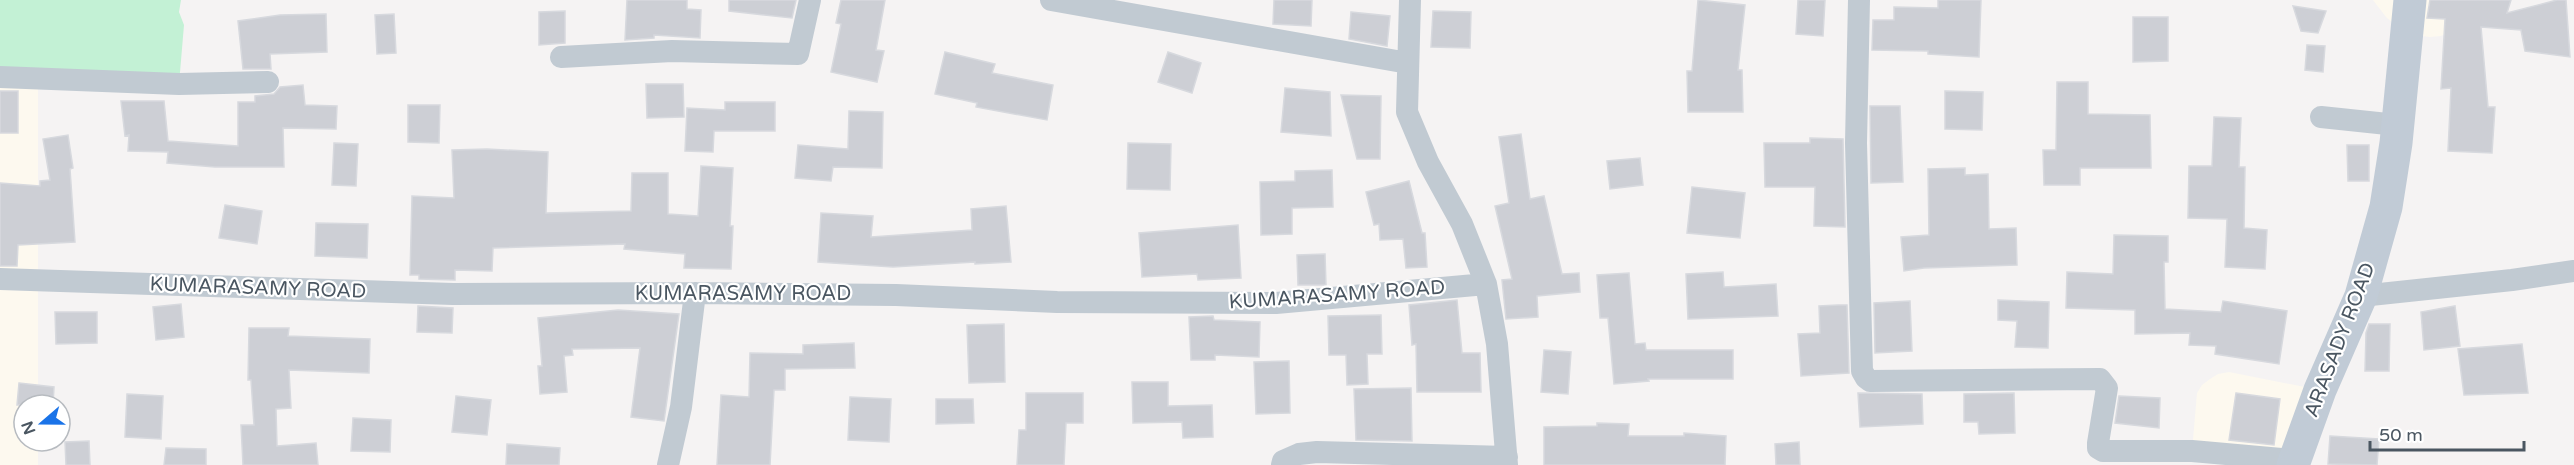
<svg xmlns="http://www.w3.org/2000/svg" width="2574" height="465" viewBox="0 0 2574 465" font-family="'Varela Round',sans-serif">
  <rect width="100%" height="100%" fill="#f5f3f3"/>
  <path fill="#fdf9ef" d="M2373,0H2462L2451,31L2441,36L2430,37L2406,34L2386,17Z
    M0,77L38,78V405H24V441H38V465H0Z
    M2229,372L2320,390L2294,460L2192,451L2197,393L2202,385L2210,379L2218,374Z"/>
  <path fill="#c3f1d5" d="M0,0H181L179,12L184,25L179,84L0,77Z"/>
  <path fill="#cdcfd5" stroke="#d7d9de" stroke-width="1.5" d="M627,0H687V9L701,10L700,38L654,35V38L625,40Z
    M729,0H796L792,18L729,11Z
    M841,0H885L876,50L884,51L877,82L831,72L841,24L836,23Z
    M1274,0H1312L1311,26L1273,24Z
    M1698,0L1745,5L1738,70H1742L1743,112H1688L1687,71H1692Z
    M1798,0H1825L1823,36L1796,34Z
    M1938,0H1981L1979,57L1928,54V51L1872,50L1873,20H1894V7L1938,8Z
    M2430,0H2511L2507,13L2557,0H2566L2570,57L2525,51L2521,30L2481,27L2488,107H2495L2492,153L2448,151L2451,88L2441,89L2445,19L2427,18Z
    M2293,6L2326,11L2318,33L2301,31Z
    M565,11V43L539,45V12Z
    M1433,11L1471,12L1470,48L1431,47Z
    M1351,12L1390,16L1387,46L1349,39Z
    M326,14L327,52L270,54L271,69H243L238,21L280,15Z
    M394,14L396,53L377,54L375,15Z
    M2133,17H2168V61L2133,62Z
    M2307,45L2325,46L2323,72L2305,70Z
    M945,52L995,64L992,73L1053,85L1047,120L976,107L977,103L935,94Z
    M1168,52L1201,63L1192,93L1158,82Z
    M2057,82H2088V114L2150,115L2151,168H2080V185H2044L2043,150H2056Z
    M646,84H683L684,117L647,118Z
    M303,85L305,105L337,106L336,129L283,128L284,167H215L167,163L168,152L128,151L129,135L125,136L121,101H164L168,141L238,146V102H255V96L274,94L280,87Z
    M1285,88L1330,92L1331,136L1281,132Z
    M0,91H18V133H0Z
    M1945,91L1983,92L1982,130L1945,129Z
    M1341,95L1381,96L1380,159H1357Z
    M725,102H775V131H714L713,152L685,151L687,108L725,110Z
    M408,105H440L439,143L408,142Z
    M1870,106H1900L1903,182L1871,183Z
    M849,111L883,112L882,168L833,167L831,181L795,178L798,145L848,149Z
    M2214,117L2241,118L2239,167H2245L2244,228L2267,230L2265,269L2225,267L2227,219L2188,218L2189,166H2212Z
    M1521,134L1530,199L1544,196L1562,274L1579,273L1580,292L1537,296L1538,317L1506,319L1502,280L1512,279L1495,206L1509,203L1499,137Z
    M68,135L73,168L70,169L75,242L18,245L17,266H0V183L40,186V181L50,180L43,139Z
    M1810,138L1843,139L1845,227L1814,226L1815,187H1765L1764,143H1810Z
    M334,143L358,144L356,186L332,185Z
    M1128,143L1171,144L1170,190L1127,189Z
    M2347,145H2369V181H2348Z
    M487,149L548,152L546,213L631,211L632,173H668V214L698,216L701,166L733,168L730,226H733L731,269L684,268L685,254L624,249L625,244L493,248L492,271L455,270V280L419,279V275H410L412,196L454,198L452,150Z
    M1640,158L1643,185L1610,189L1607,161Z
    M1965,168V175L1988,174L1989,229L2016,228L2017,265L1924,268L1904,271L1901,237L1929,235L1928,169Z
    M1332,170L1333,207L1292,208V234L1261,235L1260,182L1295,181V171Z
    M1409,181L1422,233H1425L1427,267L1406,268L1403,239L1380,240L1379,224L1374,225L1366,192Z
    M1692,187L1745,193L1740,238L1687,233Z
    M225,205L262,211L257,244L219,238Z
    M1006,206L1011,262L975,264V262L893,267L818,262L821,213L873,216L871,237L972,230L971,209Z
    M316,223L368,224L367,258L315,256Z
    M1238,225L1241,278L1198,280L1197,274L1142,277L1139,233Z
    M2114,235L2168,236V262H2164L2165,309L2221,312L2223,301L2287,311L2279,364L2215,354L2216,346L2189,345L2190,333L2135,334V310L2066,308L2067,272L2113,274Z
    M1325,254L1326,285H1298L1297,255Z
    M1723,272L1724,287L1776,284L1778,316L1688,319L1686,274Z
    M1629,273L1635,344L1645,343L1646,350H1733V379H1648L1649,381L1614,384L1608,318H1600L1597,275Z
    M1457,300L1462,353H1480L1481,392H1417L1416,344L1412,345L1409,305Z
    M1998,300L2049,302L2048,348L2015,347L2017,321L1998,320Z
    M1910,301L1912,351L1875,353L1874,303Z
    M181,304L184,337L156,340L153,307Z
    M1838,305H1847L1849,373L1801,376L1798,334L1820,333L1819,306Z
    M418,306L453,308L452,333L417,332Z
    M2455,306L2460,346L2424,350L2421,312Z
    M618,310L679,314L664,421L631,417L640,348L572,349L573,355L564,356L567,392L540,394L538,366H542L538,318Z
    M55,312H97V343L56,344Z
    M1381,315L1382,354H1367L1368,384L1347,385L1346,355H1329L1328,316Z
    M1213,316L1214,320L1260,322L1259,357L1215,355V360H1191L1189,317Z
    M1004,324L1005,382L969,383L967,325Z
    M2369,324H2390L2389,371H2365L2366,333Z
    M249,328H289L288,336L370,339L369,373L289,370L291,408L276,409L277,446L316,443L318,465H243L241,425H254L251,380H248Z
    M854,343L855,368L785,369V390H774L770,465H717L721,395L749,397L750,353L803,354V345Z
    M2522,344L2528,393L2464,395L2458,349Z
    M1544,350L1571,352L1568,394L1541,392Z
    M1289,361L1290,413L1256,414L1254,362Z
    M1132,382H1168V406L1212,405L1213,437L1183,438L1182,422L1133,423Z
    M19,383L54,387L53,405H17Z
    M1411,388L1412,441L1356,440L1354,389Z
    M1026,393H1083V423H1066L1064,465H1017L1019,430H1026Z
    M1858,393L1922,394L1923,424L1860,427Z
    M2014,393L2015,433L1979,434L1978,422H1964V394Z
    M2236,393L2280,399L2274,445L2229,440Z
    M127,394L163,396L161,439L125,437Z
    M456,396L491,400L487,435L452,432Z
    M2119,396L2160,398L2159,428L2115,423Z
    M850,397L891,399L889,442L848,440Z
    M936,399H973L974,423L936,424Z
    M353,418L391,420L390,452L351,451Z
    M1597,423L1629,424L1628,436H1684V433L1726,436L1725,465H1544V427L1597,426Z
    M2330,436L2379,439L2377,465L2328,464Z
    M89,441L90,465H66L65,442Z
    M1799,442L1800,465H1776L1775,444Z
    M507,444L560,448L559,465H506Z
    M166,448L206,449V465H164Z"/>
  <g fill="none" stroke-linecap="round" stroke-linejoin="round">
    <path stroke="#c1cad2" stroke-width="22" d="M1051,0L1408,63
      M1410,0L1407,112L1428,162L1462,224L1486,284L1497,344L1507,465
      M1859,0L1856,143L1862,371L1866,378L1870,381L2100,379L2107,388L2098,443V448L2103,451H2192L2294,460
      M561,57L672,51L798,54L810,0
      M0,77L179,84L268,82
      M2321,117L2397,125
      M0,279L453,294L695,293L896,295L1057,302L1276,303L1486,284
      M2361,296L2512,280L2574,271
      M668,465L681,407L695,293
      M1282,465L1283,461L1299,454L1317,452L1507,457"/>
    <path stroke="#c1cbd6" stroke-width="33" d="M2293,465L2320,390L2361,296L2386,207L2396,143L2410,0"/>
  </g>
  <g text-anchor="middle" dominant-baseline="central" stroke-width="4.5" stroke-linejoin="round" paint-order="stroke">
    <g font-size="20" fill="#4a5661" stroke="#fff">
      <text transform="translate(258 288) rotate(2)">KUMARASAMY ROAD</text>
      <text x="743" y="294">KUMARASAMY ROAD</text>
      <text transform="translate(1337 295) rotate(-4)">KUMARASAMY ROAD</text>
      <text transform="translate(2340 340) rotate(-69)">ARASADY ROAD</text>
    </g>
  </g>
  <g transform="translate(42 423) rotate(250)"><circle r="28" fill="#ffffff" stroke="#b7bbc0" stroke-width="1.5"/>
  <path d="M0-4.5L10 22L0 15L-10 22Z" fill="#1a73e8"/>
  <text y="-9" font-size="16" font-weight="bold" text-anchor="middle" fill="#4a5661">N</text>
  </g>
  <path d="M2370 441v9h154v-9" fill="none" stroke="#4a5661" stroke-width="3"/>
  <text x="2379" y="441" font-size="18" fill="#4a5661" stroke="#ffffff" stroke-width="4.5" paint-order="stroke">50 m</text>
</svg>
